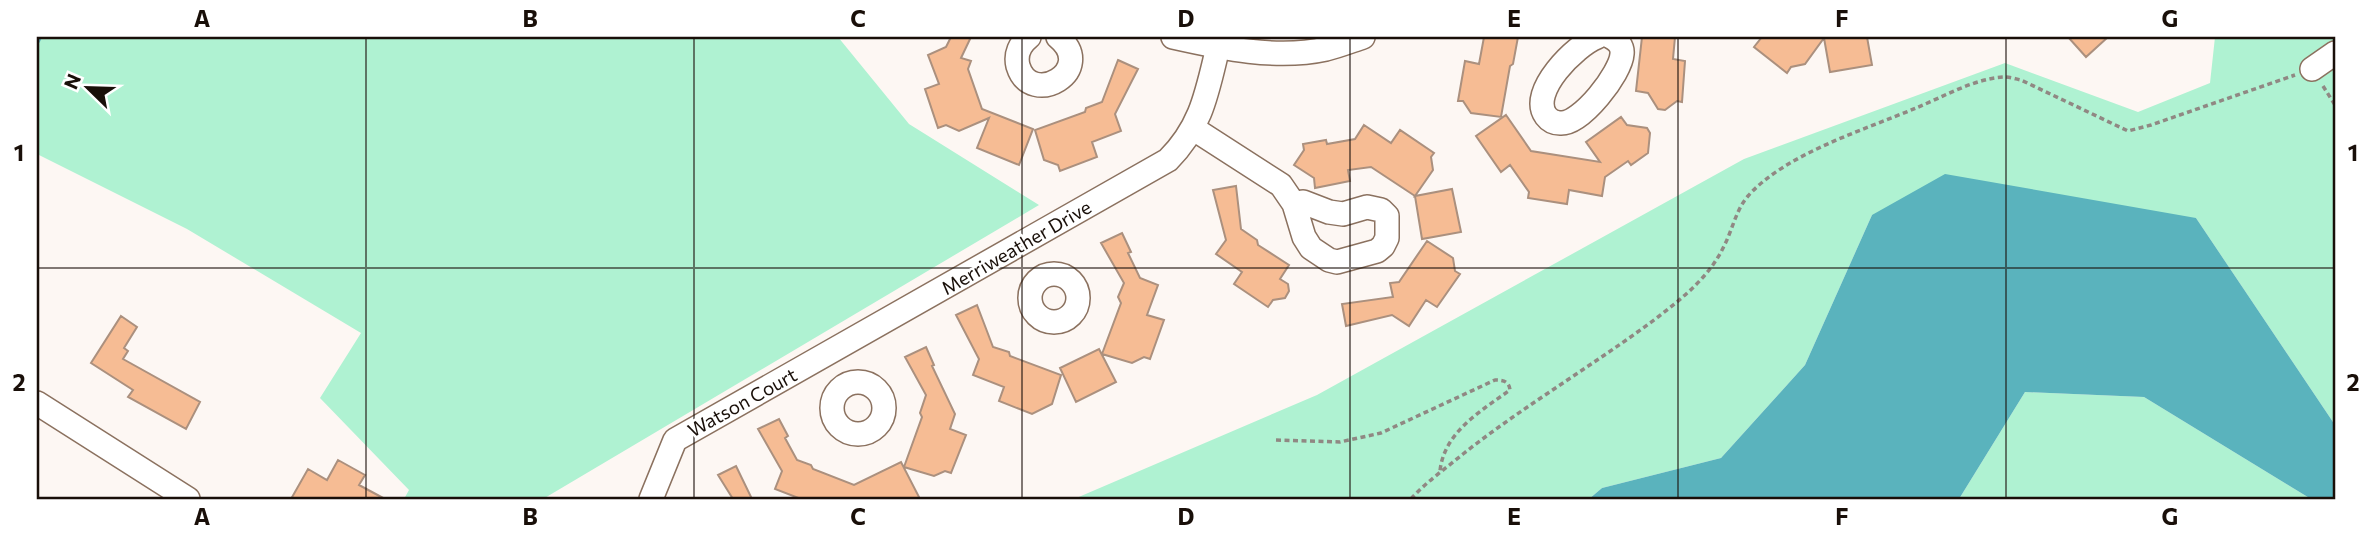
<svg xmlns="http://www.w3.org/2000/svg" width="2372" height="536" viewBox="0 0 2372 536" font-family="Commissioner,sans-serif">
  <rect width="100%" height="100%" fill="#fdf7f3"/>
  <path fill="#aff2d2" d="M37,37H838L909,124L1039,205L543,499H404L409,490L320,398L361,333L187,229L37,154Z
    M2215,37H2335V425L2196,218L1872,215L1805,365L1721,458L1602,488L1589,499H1074L1317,395L1744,159L2005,63L2138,112L2210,83Z
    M2025,392L2144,397L2311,499H1959Z"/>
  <path fill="#5ab3bd" d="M1945,174L2196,218L2335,425V499H2311L2144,397L2025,392L1959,499H1589L1602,488L1721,458L1805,365L1872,215Z"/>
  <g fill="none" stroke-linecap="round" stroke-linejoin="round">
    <path stroke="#5ab3bd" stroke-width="6" d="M37,41L39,37"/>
  </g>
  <path fill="#f6bc94" stroke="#ab907e" stroke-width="2" d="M951,37H971L961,58L971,61L968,69L982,109L1033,129L1019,165L977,148L989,118L959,131L946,125L938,128L925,89L939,84L928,55L946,47Z
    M1484,37H1518L1513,64L1510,66L1501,117L1471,113L1463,101H1458L1465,61L1479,64Z
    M1642,37H1675L1673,59L1685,61L1682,102L1677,101L1665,110L1658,109L1648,93L1636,91Z
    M1762,37H1867L1872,65L1830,72L1824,38L1805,64L1791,67L1787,73L1754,47Z
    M2068,37H2108L2086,57Z
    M1118,60L1138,69L1115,114L1121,131L1092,142L1097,157L1060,171L1058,165L1044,160L1035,130L1085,112L1086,108L1102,102Z
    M1506,115L1531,151L1600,162L1586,142L1621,117L1627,125L1647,128L1650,133L1648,153L1631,165L1628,161L1605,177L1602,196L1569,190L1567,204L1528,198L1529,192L1510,165L1501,172L1476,136Z
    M1364,125L1391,143L1400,130L1434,153L1431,157L1433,170L1415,196L1452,189L1461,232L1422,239L1415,196L1371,167L1348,170L1350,181L1315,188L1314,178L1294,165L1304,150L1303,144L1326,140L1327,144L1355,139Z
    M1236,186L1241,229L1257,240L1258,245L1289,265L1280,279L1288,284L1289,291L1285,298L1273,300L1268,307L1234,284L1242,272L1216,254L1226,240L1213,190Z
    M1122,233L1131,252L1128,253L1140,278L1158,285L1147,315L1164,320L1150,359L1144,357L1132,363L1102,354L1121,303L1118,297L1124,283L1101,243Z
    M1427,241L1453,258L1455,271L1460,274L1437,307L1426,300L1409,326L1392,315L1346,326L1342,304L1393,297L1390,283L1399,282Z
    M977,305L993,347L1009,352L1010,356L1061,375L1052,404L1032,414L999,401L1004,387L973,375L979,359L956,315Z
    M121,316L137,327L124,348L128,351L123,359L200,402L186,429L128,397L133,390L91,363Z
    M926,347L934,365L932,366L955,414L950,429L966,435L951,473L945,471L934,476L904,467L922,417L920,413L926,395L905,357Z
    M1099,349L1116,382L1076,402L1060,368Z
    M779,419L788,436L785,438L797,460L811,465L813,469L854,485L901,462L920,499H801L775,489L782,471L758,429Z
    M338,460L365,475L359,485L385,499H291L308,469L327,480Z
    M736,466L752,499H733L718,475Z"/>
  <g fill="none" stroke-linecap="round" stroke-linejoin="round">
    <defs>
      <path id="minor" d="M1029,37C1020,44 1015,54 1018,66C1031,109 1098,70 1058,37
        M1173,37C1222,48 1276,60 1326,49C1338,46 1351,41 1363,37
        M1597,37C1576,45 1528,92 1546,116C1549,120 1554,123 1560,123C1581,125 1621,73 1622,54C1623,46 1617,40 1611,37
        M2312,69L2335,53
        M1194,129L1281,185L1294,204
        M1303,202L1329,212L1343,214L1367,207L1381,210L1387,216V238L1383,246L1377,251L1337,262L1329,260L1311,248L1304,237L1294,204Z
        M1030 298a24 24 0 1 1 48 0a24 24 0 1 1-48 0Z
        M832 408a26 26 0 1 1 52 0a26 26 0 1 1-52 0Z
        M37,403L188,499
        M651,499L675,440L1168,160C1202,126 1207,92 1218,47"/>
    </defs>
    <use href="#minor" stroke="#8b715f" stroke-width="26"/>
    <path stroke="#908883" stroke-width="3.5" stroke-dasharray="5 3.5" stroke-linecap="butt" d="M2323,86L2335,105
      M1276,440L1340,442L1381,433L1495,380C1503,380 1509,381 1510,390C1481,411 1444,432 1440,471
      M1411,499C1426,482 1445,469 1463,454C1525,405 1594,365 1658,317C1685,296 1711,275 1725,244C1733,228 1736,210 1748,196C1785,154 1864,130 1916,108C1943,97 1975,78 2005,77C2010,77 2016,79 2021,80L2128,131L2151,125L2295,75"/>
    <use href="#minor" stroke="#fff" stroke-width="23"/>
  </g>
  <path fill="none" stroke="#190f09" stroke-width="2" stroke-opacity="0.55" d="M366,37V499M694,37V499M1022,37V499M1350,37V499M1678,37V499M2006,37V499M37,268H2335"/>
  <g text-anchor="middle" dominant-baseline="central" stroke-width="5" stroke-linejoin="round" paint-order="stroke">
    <g font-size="19" fill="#190f09" stroke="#fff">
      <text transform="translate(1016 247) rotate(-30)">Merriweather Drive</text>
      <text transform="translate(742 402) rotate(-29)">Watson Court</text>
    </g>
  </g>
  <rect width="2372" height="536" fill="none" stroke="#ffffff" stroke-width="77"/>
  <g transform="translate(88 88) rotate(293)" stroke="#ffffff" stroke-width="5" paint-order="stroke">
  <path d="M0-5L12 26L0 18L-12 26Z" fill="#190f09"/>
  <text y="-10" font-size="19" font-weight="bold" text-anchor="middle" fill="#190f09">N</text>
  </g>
  <rect x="38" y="38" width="2296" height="460" fill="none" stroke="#190f09" stroke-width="2.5"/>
  <g font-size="23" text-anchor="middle" font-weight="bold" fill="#190f09">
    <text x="202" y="27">A</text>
    <text x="530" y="27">B</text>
    <text x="858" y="27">C</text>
    <text x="1186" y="27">D</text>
    <text x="1514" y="27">E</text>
    <text x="1842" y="27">F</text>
    <text x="2170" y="27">G</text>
    <text x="19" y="161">1</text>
    <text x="2353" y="161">1</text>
    <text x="19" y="391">2</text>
    <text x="2353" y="391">2</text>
    <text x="202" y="525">A</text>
    <text x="530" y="525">B</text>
    <text x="858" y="525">C</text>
    <text x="1186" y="525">D</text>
    <text x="1514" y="525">E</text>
    <text x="1842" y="525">F</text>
    <text x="2170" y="525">G</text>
  </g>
</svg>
